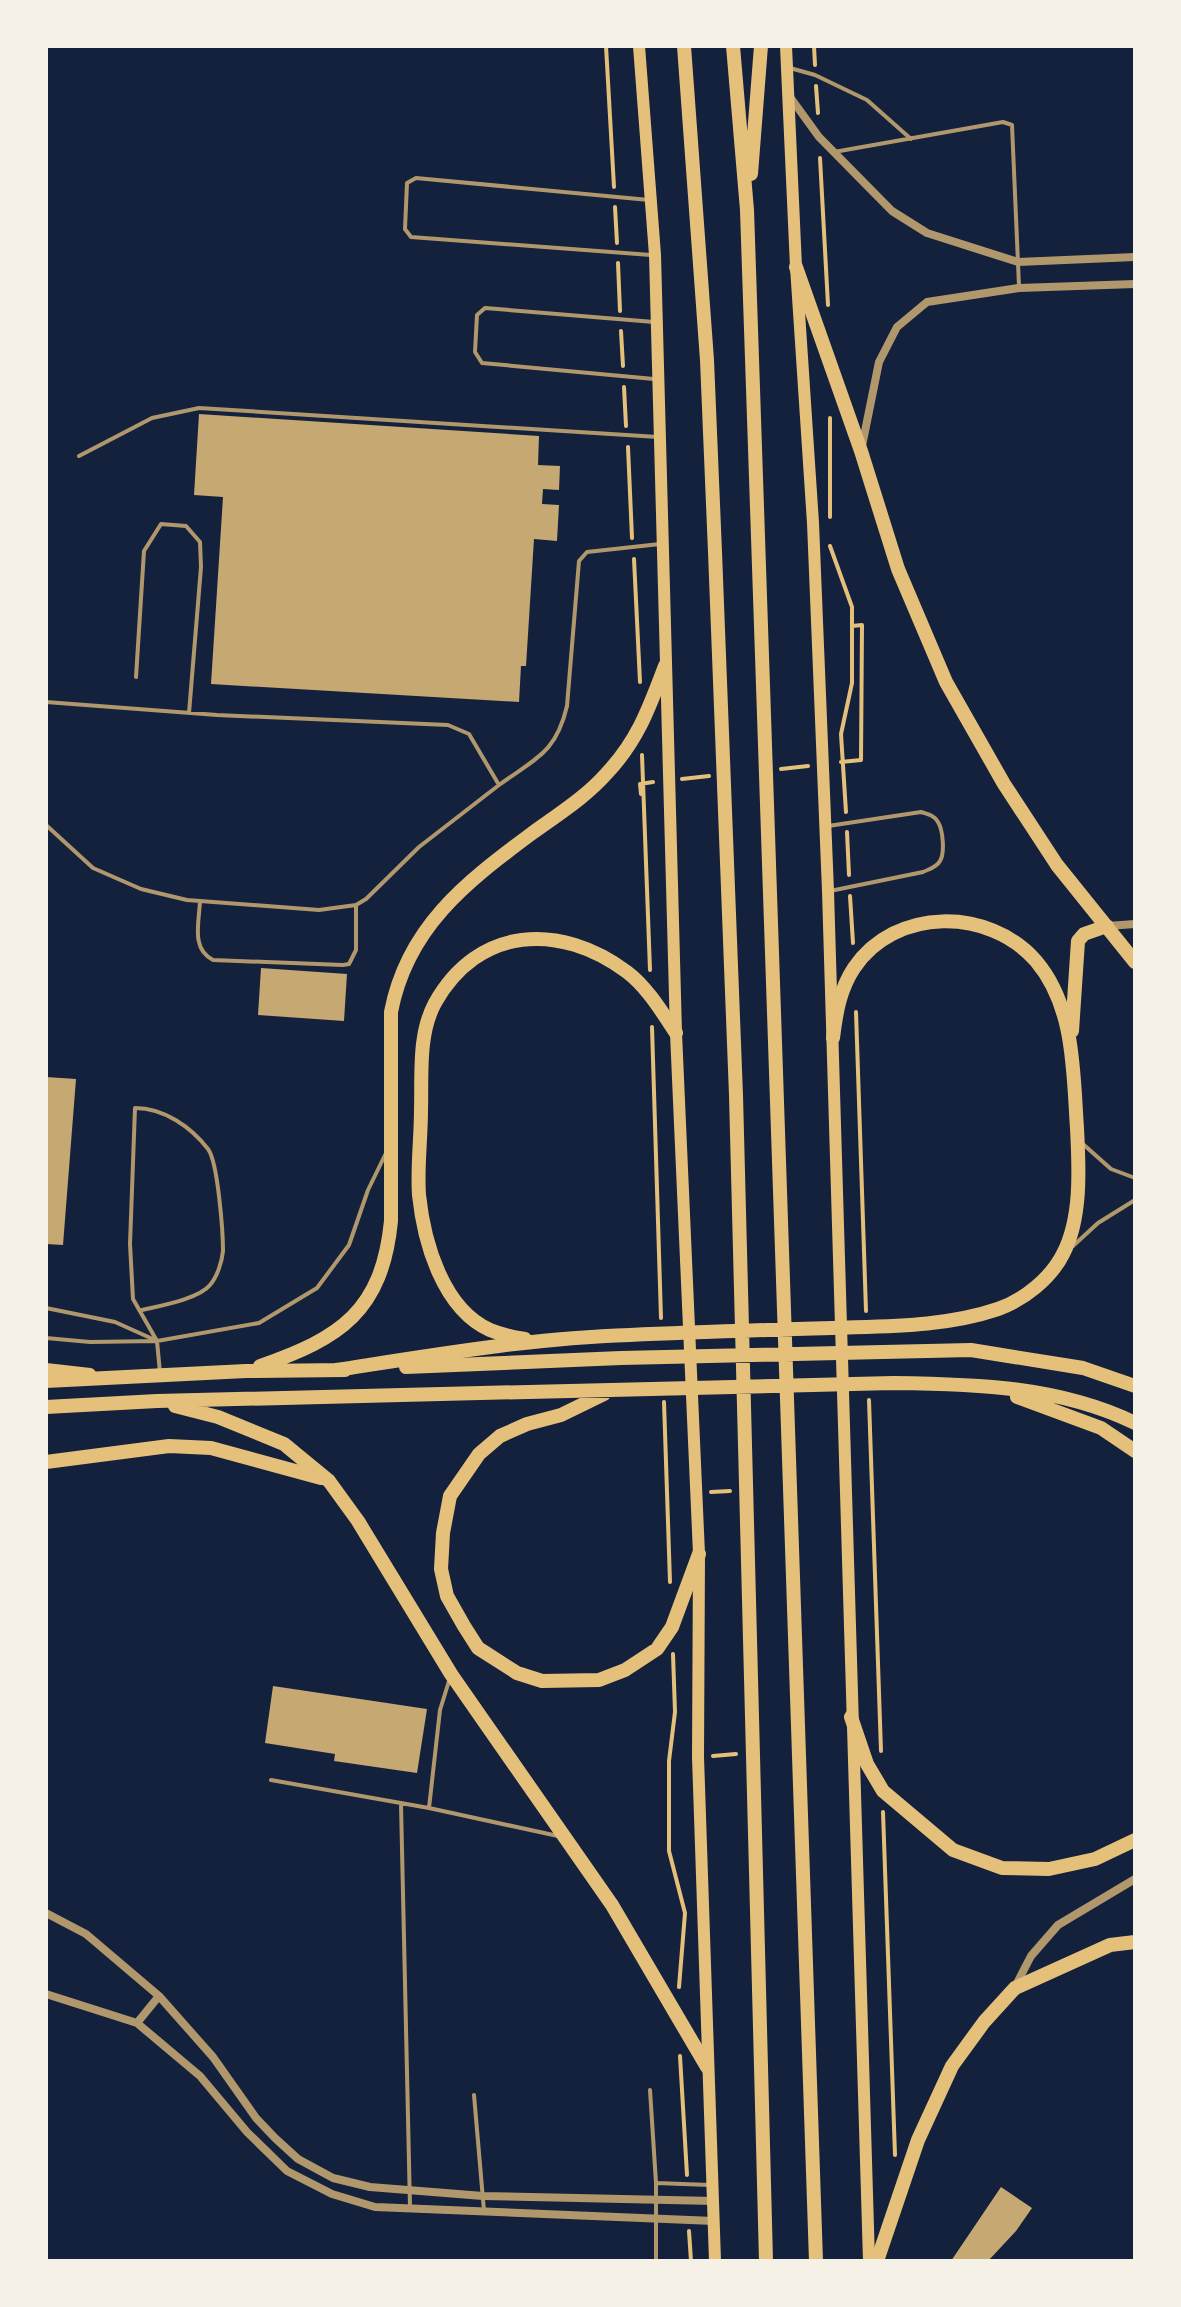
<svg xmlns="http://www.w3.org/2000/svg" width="1181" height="2307" viewBox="0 0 1181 2307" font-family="'Crimson Pro',serif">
  <rect width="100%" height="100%" fill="#14213d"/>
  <path fill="#c6a872" d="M199,414L539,436L538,465L560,466L559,490L543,489L542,504L559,505L557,541L534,539L526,666H521L519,702L211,684L223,497L194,495Z
    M261,968L347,974L344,1021L258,1015Z
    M46,1077L76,1079L63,1245L46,1244Z
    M273,1686L427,1709L417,1773L334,1761L335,1754L265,1743Z
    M1001,2187L1032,2208L1016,2231L988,2261H951Z"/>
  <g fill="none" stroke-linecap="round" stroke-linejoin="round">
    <path stroke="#e5c07b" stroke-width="4" d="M606,46L614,187
      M814,46L815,65
      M816,86L818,113
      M820,158L828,305
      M615,207L617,243
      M618,263L620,311
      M621,331L623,366
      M624,387L626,426
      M628,447L632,538
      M830,517V418
      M830,546L852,607V683L841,734L846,812
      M634,559L640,682
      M642,755L650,970
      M841,762L861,760L862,625L852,626
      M781,769L808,766
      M682,779L709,776
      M641,794L640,784L653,782
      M847,832L849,875
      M850,896L853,943
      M856,1012L866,1311
      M652,1027L661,1318
      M869,1400L881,1751
      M664,1402L670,1582
      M711,1492L730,1491
      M673,1654L675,1712L669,1761V1851L685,1913L679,1987
      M713,1756L736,1754
      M883,1812L895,2155
      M680,2056L687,2175
      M689,2231L691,2261"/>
    <path stroke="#b1986c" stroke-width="4" d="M790,68L815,75L867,100L911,139
      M834,152L1003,122L1012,125L1019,286
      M649,200L416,178L407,183L405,229L411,237L651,255
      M654,322L485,308L477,315L475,352L482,363L654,379
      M79,456L152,418L199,408L658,437
      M136,677L144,551L161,524L186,526L200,542L201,567L189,713
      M46,702L217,715L448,725L469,734L499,785C536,758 556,753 567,706L579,561L587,552L660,544
      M46,825L93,868L141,889L187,900L319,910L356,905L366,899L419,847L499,785
      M828,826L921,812C927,814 934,815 938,822C943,830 945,853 940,861C936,868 929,869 923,872L830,891
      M200,901C199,923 191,949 213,960L343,965L349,964L356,950V905
      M1084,1145L1111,1169L1135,1178
      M1073,1246L1098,1223L1135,1200
      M46,1308L115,1322L155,1340
      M142,1310C159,1306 199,1299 210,1285C217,1277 222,1262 223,1251C223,1233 218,1162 208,1149C191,1127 164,1108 135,1108L130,1244L133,1299L157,1341L160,1373
      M46,1338L90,1342L157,1341L259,1323L317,1288L349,1245L368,1190L386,1153
      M271,1780L429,1808L558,1836
      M401,1804L410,2207
      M429,1808L440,1710L449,1681
      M650,2090L656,2183V2261
      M474,2095L484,2211
      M656,2183L710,2185"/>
    <path stroke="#b1986c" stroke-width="8" d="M790,97L819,137L892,211L927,233L1018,262L1135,257
      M862,446L879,362L897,327L927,302L1019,288L1135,284
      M1107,926L1135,924
      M46,1913L86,1934L159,1996L213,2057L256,2118L275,2138L298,2159L333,2178L370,2187L483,2196L714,2201
      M1015,1987L1031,1956L1058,1925L1135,1879
      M46,1994L137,2023L200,2076L247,2132L287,2171L332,2194L375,2207L714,2221
      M137,2023L159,1996"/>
    <path stroke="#e5c07b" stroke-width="12" d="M639,46L655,255L676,1033L699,1554L698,1757L715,2261
      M786,46L796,267L813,523L828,891L869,2261
      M46,1369L90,1374"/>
    <path stroke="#e5c07b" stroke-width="14" d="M684,46L707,360L715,552L736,1095L766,2261
      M733,46L747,210L816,2261
      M751,174L761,46
      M796,267L861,451L898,569L946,682L1004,784L1057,865L1135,962
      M1072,1031L1078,941L1084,934L1107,926
      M525,1339C513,1337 502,1335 490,1330C443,1309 424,1243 419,1195C417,1168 421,1138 421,1110C422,1075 418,1034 435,1003C478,926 560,922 627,972C647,987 662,1012 676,1033
      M260,1366C341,1338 382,1311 391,1221V1012C407,928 465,883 531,834C557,815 585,798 607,773C638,740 649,708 665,666
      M406,1367L621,1358L971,1350L1083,1368L1135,1386
      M336,1370C433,1355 532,1338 630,1335C697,1332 764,1330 832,1328C887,1326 945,1327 998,1309C1024,1300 1051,1278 1063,1254C1082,1218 1079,1167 1077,1128C1073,1072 1075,1007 1036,961C989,907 895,907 854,968C840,989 836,1013 833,1038
      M46,1381L246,1371L345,1370
      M604,1394L561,1415L527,1424L500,1436L479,1454L450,1496L443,1533L441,1569L447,1596L464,1626L478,1648L517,1673L542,1681L599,1680L625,1670L657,1649L672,1627L699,1554
      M1017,1397L1101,1428L1135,1451
      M175,1406L218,1417L284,1444L329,1481L358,1521L451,1674L612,1905L707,2067
      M46,1407L157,1401L893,1383C975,1384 1059,1386 1135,1423
      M46,1462L169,1446L211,1448L321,1478
      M851,1717L867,1764L883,1791L953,1850L1002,1868L1049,1869L1095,1859L1135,1840
      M877,2261L918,2140L952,2066L984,2022L1015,1988L1110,1945L1135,1942"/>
  </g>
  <rect width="1181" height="2307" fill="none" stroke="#f6f1e7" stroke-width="96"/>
</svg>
